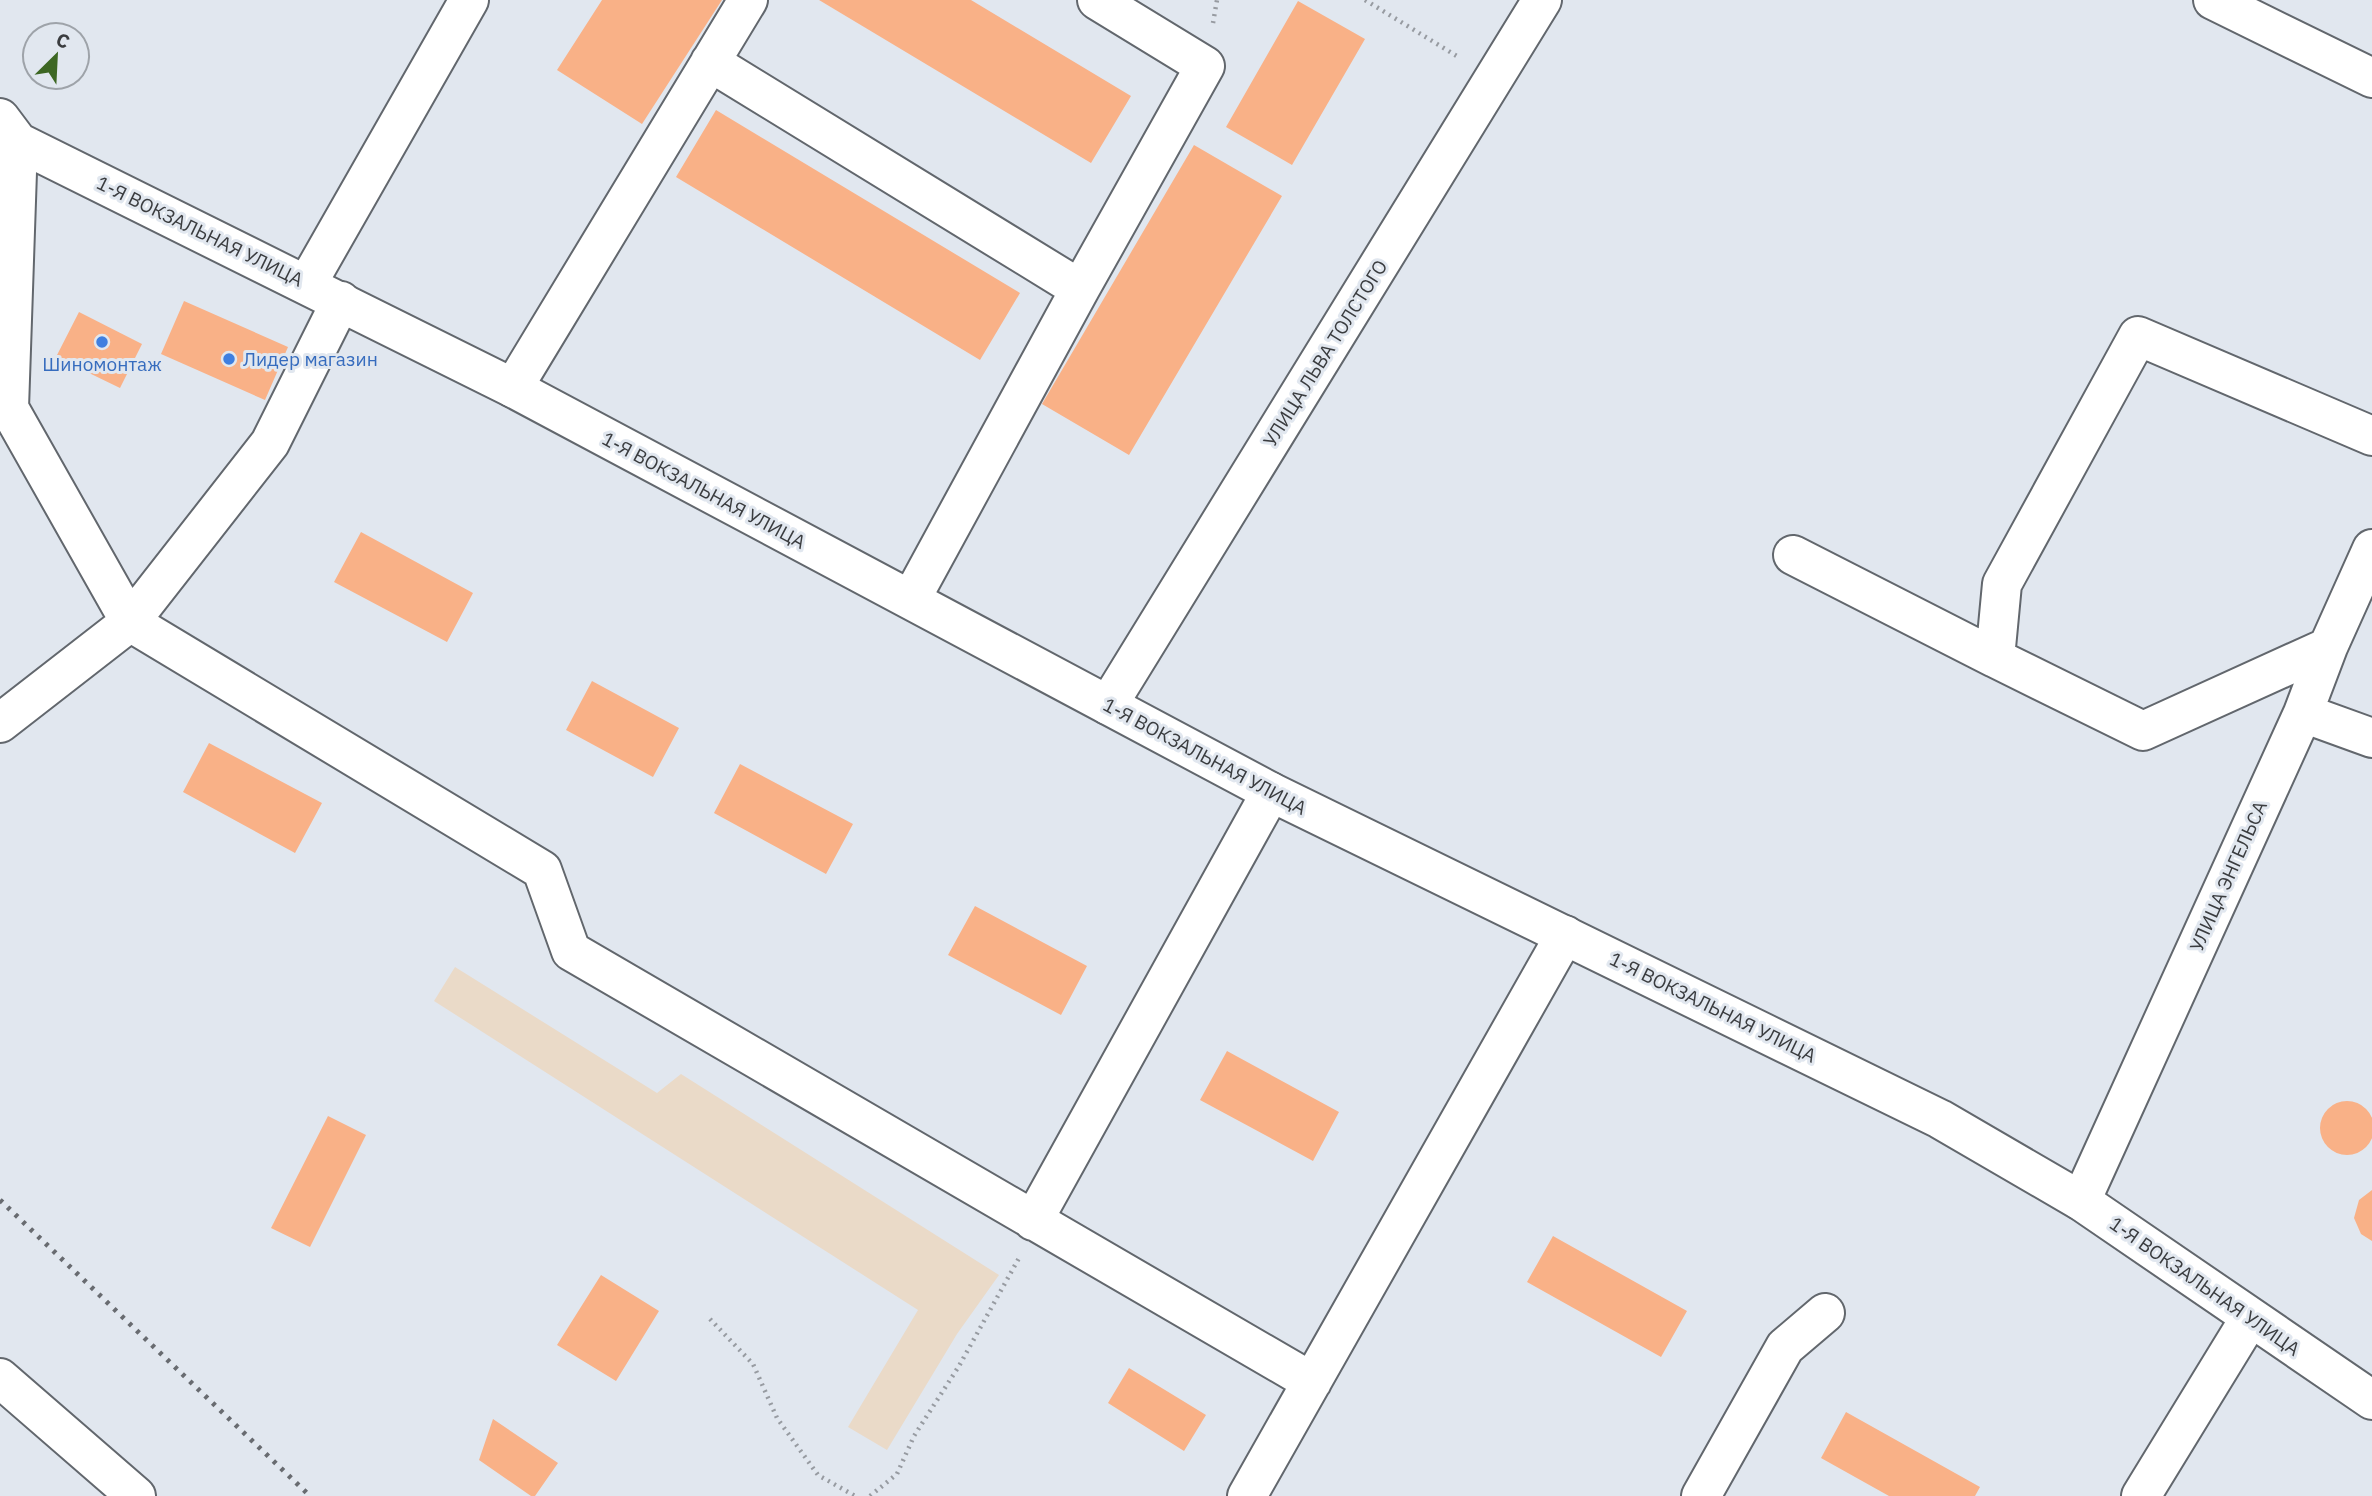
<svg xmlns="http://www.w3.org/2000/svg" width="2372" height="1496" viewBox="0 0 2372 1496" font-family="'IBM Plex Sans',sans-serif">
  <rect width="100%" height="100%" fill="#e1e7ef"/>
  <path fill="#eadac8" d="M455,967L657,1093L681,1074L999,1275L957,1334L887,1450L848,1427L918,1310L434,1001Z"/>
  <path fill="#f9b187" d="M602,0H722L642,124L557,70Z
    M819,0H971L1131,96L1091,163Z
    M1298,1L1365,39L1292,165L1226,127Z
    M716,110L1020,293L980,360L676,177Z
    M1194,145L1282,196L1129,455L1042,404Z
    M184,301L288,347L265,400L161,354Z
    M79,312L142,344L120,388L56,357Z
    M361,532L473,593L447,642L334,582Z
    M592,681L679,728L653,777L566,730Z
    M209,743L322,803L295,853L183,792Z
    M740,764L853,824L826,874L714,813Z
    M975,906L1087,966L1061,1015L948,955Z
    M1227,1051L1339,1112L1313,1161L1200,1100Z
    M2320 1128a27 27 0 1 1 54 0a27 27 0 1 1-54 0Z
    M328,1116L366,1135L310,1247L271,1228Z
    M2372,1190V1241L2361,1234L2354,1218L2359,1200Z
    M1553,1236L1687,1311L1661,1357L1527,1282Z
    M601,1275L659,1311L616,1381L557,1345Z
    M1129,1368L1206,1415L1184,1451L1108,1403Z
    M1846,1412L1980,1487L1975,1496H1889L1821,1458Z
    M493,1419L558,1463L535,1496H531L479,1460Z"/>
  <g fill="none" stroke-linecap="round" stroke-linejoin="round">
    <defs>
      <path id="minor" d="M2213,0L2372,78
        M710,62L1080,289
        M0,130L18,142L9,408L130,622L542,870L571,951L1312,1382
        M307,284L469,0
        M513,388L748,0
        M1793,555L1995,658
        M911,599L1080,289L1205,66L1097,0
        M2328,647L2143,731L1995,658L2002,584L2138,336L2372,436
        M1108,705L1542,0
        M2303,713L2372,738
        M0,723L130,622L270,443L341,301
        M2081,1201L2303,713L2328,647L2372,549
        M1033,1221L1271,792
        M0,1378L136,1496
        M1247,1496L1565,935
        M1701,1496L1785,1347L1825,1313
        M2141,1496L2250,1318"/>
      <path id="major" d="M0,118L18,142L513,388L1271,792L1940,1119L2081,1201L2372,1400"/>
    </defs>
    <use href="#minor" stroke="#62676d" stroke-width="42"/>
    <use href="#major" stroke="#62676d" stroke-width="42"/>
    <path stroke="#979ba1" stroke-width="4.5" stroke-dasharray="2 5" stroke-linecap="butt" d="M1365,0L1460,58
      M1213,23L1217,0
      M710,1319L753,1364L777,1418L818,1475L855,1496
      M870,1496L897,1474L914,1436L959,1366L1019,1258"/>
    <use href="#minor" stroke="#fff" stroke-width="38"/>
    <use href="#major" stroke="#fff" stroke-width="38"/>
    <path stroke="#686b70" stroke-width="5" stroke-dasharray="3.5 7" stroke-linecap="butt" d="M0,1200L310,1496"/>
  </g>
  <g fill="#3f7fe0" stroke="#e1e7ef" stroke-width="2.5">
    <circle cx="102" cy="342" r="7"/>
    <circle cx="229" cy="359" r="7"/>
  </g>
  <g text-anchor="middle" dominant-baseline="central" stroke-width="6" stroke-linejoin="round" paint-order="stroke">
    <g font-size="19" fill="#3a3c3f" stroke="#e1e7ef">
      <text transform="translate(200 231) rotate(26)">1-Я ВОКЗАЛЬНАЯ УЛИЦА</text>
      <text transform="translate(1325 353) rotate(-58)">УЛИЦА ЛЬВА ТОЛСТОГО</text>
      <text transform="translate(704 490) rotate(28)">1-Я ВОКЗАЛЬНАЯ УЛИЦА</text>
      <text transform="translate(1205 756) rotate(28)">1-Я ВОКЗАЛЬНАЯ УЛИЦА</text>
      <text transform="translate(2228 876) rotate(-66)">УЛИЦА ЭНГЕЛЬСА</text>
      <text transform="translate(1713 1007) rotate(26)">1-Я ВОКЗАЛЬНАЯ УЛИЦА</text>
      <text transform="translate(2205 1286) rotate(35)">1-Я ВОКЗАЛЬНАЯ УЛИЦА</text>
    </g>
    <g font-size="19" fill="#366cbe" stroke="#e1e7ef" text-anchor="start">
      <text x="243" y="359">Лидер магазин</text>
      <text x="102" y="364" text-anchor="middle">Шиномонтаж</text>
    </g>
  </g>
  <g transform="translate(56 56) rotate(24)"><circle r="33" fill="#e1e7ef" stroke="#9ea3a9" stroke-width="2"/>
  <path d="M0-5L12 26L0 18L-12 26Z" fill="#3d6723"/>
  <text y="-10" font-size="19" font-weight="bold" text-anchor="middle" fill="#3a3c3f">С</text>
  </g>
</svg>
